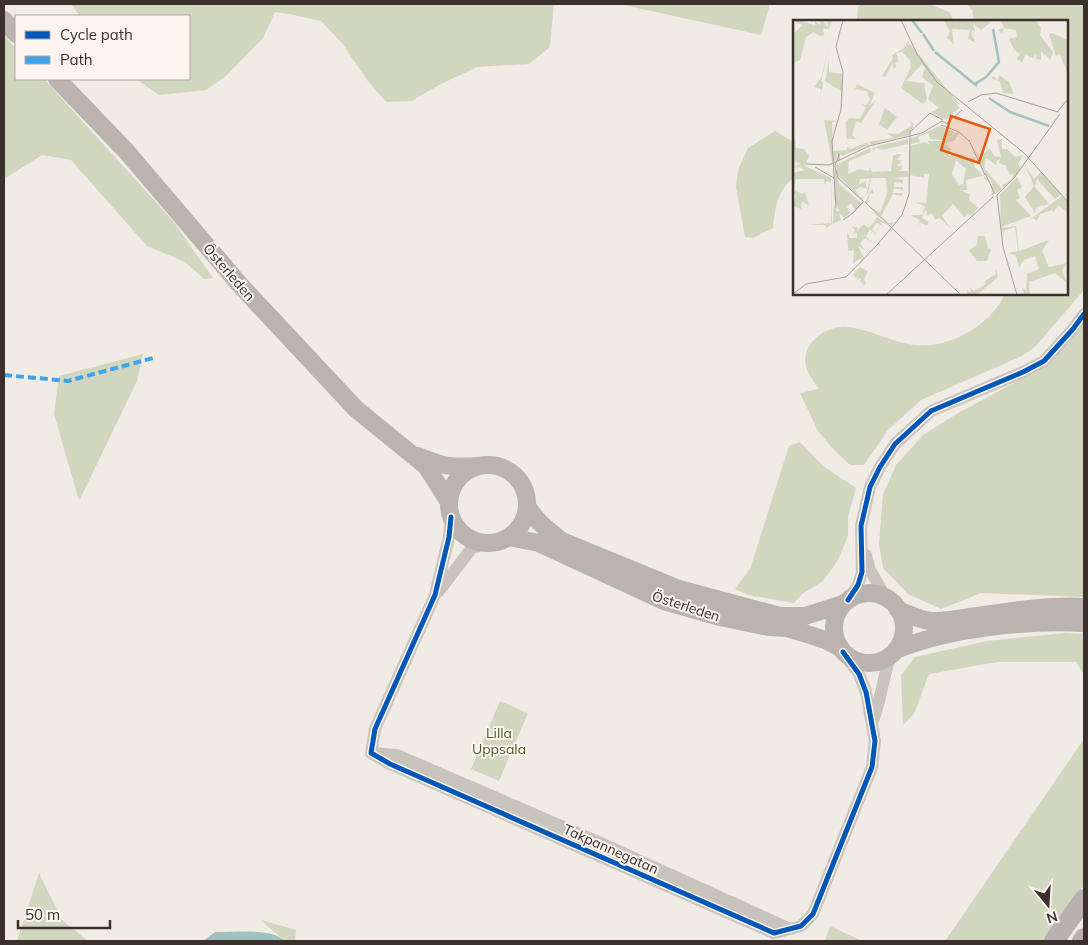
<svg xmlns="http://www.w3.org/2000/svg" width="1088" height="945" viewBox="0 0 1088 945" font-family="Mulish,sans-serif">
  <rect width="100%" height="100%" fill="#f0ebe5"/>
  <path fill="#d1d6bf" d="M71,4H554L550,47L529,64L477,67L439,85L412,101L386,102L367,80L342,43L321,21L289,14L275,12L263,38L225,77L206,90L159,95L136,79H189V16H80Z
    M619,4H770L761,35Z
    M861,4H929L949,12L954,21H857L858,7Z
    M966,4H1084V290L1035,347L1022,356L921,400L888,430L864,465H850L834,450L818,431L800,393L819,389C815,383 809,376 807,369C798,345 826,325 847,327C870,329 891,342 914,345C949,349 990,326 1005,294H1067V21H974L972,10Z
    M4,35L16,49V79H44L173,221L213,278L204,279L185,262L147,246L71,160L42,155L4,179Z
    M775,131L794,142V178C777,190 775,209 773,228L753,238L745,237L736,187L738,170L748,148Z
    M1084,322V597L981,593L941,609L908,594L883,568L879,544L883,494L896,465L923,435L960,412L1049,364Z
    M143,354L137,381L79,501L54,414L59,376Z
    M800,442L823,466L856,488L848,517V536L837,562L823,581L802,594L794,603L748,595L735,589L750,569L789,446Z
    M1064,633L1084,634V675L1076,662H997L929,674L914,714L903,725L901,675L915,657L987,641Z
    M500,701L528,713L499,781L471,769Z
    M1084,739V885L1047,941H945Z
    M39,873L62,920L88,941H17Z
    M261,920L296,930L295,941H283L280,937Z
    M830,926L862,941H825Z"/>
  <path fill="#a1c2c1" d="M215,932C233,933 272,927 284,941H203Z"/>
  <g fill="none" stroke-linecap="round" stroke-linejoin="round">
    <path stroke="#c9c3be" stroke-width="12" d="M866,555L870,570L886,598
      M438,592L472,548L488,543
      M848,600L858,585L862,572L861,526L870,487L880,467L895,444L931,411L1023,372L1044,361L1073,329L1084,314
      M873,721C881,699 883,677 891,655
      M371,753L390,764L774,933L801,926L813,914L872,767L875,741L866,692L859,674L843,652
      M371,753L375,729L435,595L449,537L451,517
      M373,753L397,755L603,844L790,929"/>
    <path stroke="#bab3ae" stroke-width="18" d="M4,20L16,34
      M57,79L127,152L241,286L356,409L426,466L449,502
      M418,456C443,466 450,468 478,466
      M449 504a39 39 0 1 1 78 0a39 39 0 1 1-78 0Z
      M527,506C539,524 546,528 562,541L679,589L780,616H805L843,604
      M509,537L539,543L664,601L720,617L769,627L787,628L804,633L825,640L839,647
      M834 628a35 35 0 1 1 70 0a35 35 0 1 1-70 0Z
      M898,610C908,614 920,620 931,621C946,622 962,618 977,616C1012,611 1049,605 1084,607
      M896,650C949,628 1027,620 1084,623"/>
    <path stroke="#b8b1ad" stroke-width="20" d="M1054,941L1084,899
      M1082,941L1084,938"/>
    <path stroke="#3fa3eb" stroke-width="4" stroke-dasharray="8 4" stroke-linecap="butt" d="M4,375L68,381L153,358"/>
    <defs>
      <path id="cycleway" d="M451,517L449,537L435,595L375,729L371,753L390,764L774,933L801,926L813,914L872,767L875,741L866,692L859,674L843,652
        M848,600L858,585L862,572L861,526L870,487L880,467L895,444L931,411L1023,372L1044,361L1073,329L1084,314"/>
    </defs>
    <use href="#cycleway" stroke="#fbf5ee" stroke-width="8"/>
    <use href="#cycleway" stroke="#0057b8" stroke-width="5"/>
  </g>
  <g text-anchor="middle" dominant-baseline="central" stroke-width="4" stroke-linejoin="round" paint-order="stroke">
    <g font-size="14" fill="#3b302b" stroke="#fbf5ee">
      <text transform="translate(229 272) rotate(49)">Österleden</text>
      <text transform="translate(686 606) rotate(18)">Österleden</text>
      <text transform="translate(611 849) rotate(24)">Takpannegatan</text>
    </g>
    <g font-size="14" fill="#4a5a2e" stroke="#fbf5ee">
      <text x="499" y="733">Lilla<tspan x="499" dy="16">Uppsala</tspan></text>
    </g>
  </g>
  <g transform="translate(793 20)">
    <rect width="275" height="275" fill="#f0ebe5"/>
    <path d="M4,0L22,5V1L27,5V1L22,0H29L35,8V0H39L36,9H30L31,15L26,16L21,12L13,17L7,40L0,43V14L10,5L2,2ZM150,0H196L197,3L188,10L180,4L182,12L179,10V15L183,23L175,19L177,10L159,9L161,25L154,18L157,11ZM208,0H243L248,8L247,15L260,32L257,40L248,31V40L243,39V34L240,38L233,35L229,42L224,39L229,31L226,34L222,30L219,33L221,29L216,19L224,17L223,10L211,8L209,13L204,10L211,8ZM259,13L275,20V54L267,35L263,36L256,14ZM115,21L116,23L112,26L117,24L167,85L163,83L166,88L153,100L138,92L146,88L135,79L140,66L129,57L132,48L129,44L113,61L131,63L134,79L130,84L108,68L118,47L117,40L109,32L103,33L106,41L102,43L103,46L102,49L99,44L92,58L89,56L100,38L99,35L111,28ZM36,27L28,62H30L27,80L28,69L21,67L28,58ZM36,40V52L49,54V72L32,61ZM206,55L216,62L221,74L210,73L207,62L198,58L201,56L205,61ZM64,64L82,73L76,86L83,80L68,103L63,101L59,115L63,119H54V127L58,129L74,122L76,125L49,136L47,134L44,135L43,139L48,137L39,142L31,100L46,101L39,102L40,131L54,130L53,102L56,98L67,99L73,87L67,84L73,85L77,80L74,71L62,69ZM92,88L104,97L94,110L86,104ZM117,101L121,104L119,107L121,105L116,115L78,125L76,122L101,118L93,113L105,114L119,105ZM0,105L3,128L11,129L16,136L12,146L38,158L39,204L34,208L32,205H13L38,203V162L33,161L32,166L31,159H3V156L1,169L9,174L12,172L16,186L9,181L8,189L0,186L3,175L0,172V153L12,150L7,147L0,148L8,143L0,141ZM147,106L161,112V115L150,120L137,119L135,113L125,117L127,122L118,124L117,119ZM164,112L166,114L161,121L152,123L159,130L155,133L152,131L157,136L160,133L166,136L164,140L168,134L176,139L182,137L181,146L190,156L173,160L174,170H167L177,174L176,180L185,188L178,196L174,193L172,198L160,184L149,196L158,209L147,198L142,200L139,193L134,196L133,189L129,198L136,202L134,206L127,202L124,207L127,200L117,195H129L132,186L120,182L133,183L136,154H131V158L117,155V126L132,122L137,125L135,121H149ZM163,140L173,149L170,164L166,165L159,154ZM115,119V124L89,130L83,128L80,131L79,128L85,126ZM209,119V129H214L222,137L230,135L225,144L228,148L222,157L210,168L209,165L219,159L220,153L217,155L213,146L206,143L207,139L203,141V145L193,138L191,148L209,169L204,173L200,169L201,174L199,175L198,164L190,157L194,158L200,167L198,161L189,148L182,130L187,137L197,128L201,136L208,137L204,120ZM77,128L78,132L56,141L55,154L66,149L76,151L77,148L79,152L98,151L100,136L104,134H109L104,140H109L104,146H109V149L104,151H115V157L101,158L110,160V163L101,162V167H110V170L101,168L100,173H110L109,176L100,174L88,196L96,203L102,202L98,206L72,182L79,168L81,173L77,174L74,184L87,193L94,174L93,158H78L75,173L68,180L44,154L43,145ZM77,158L73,175L68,178L62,170L68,167L74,169L72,161L66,165L67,159ZM42,146L46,164L68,183L62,190L58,183L54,187L57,193L60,191L51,198L46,193L48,200L40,204L41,184L44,192L46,191L41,179ZM232,146L241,159L248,152L268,174L262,179L244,159L242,167L256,184L243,187L242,193L232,177L241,166ZM224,157L229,167L224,170L227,178L223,180L238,196L208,207L207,174L212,170L216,173L212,170ZM269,176L275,183V193L265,185L261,192L259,190L247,194L244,201L239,198ZM71,185L95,206L86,201L91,207L84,203L79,209L84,215L77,209L73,217L79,222L72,218L69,221L67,224L72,230L65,226L71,238L66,245L70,237L60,243L61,230L56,231V239L54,212L57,218H64V213L59,214L62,211L59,206L65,208L63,212L71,204L75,208L82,201L84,196ZM223,206L226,231L256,220L249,231L256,247L275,243L269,250L275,264L262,253L236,262L237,275H231L229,268L233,270L234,254L246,249L242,236L231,240L226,248L223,236L215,233L225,231L222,207L210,211L211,217L208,208ZM185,216H192L195,228L198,229L194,241H184L176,231L184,224ZM67,247L75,251L71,259L73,263L75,262L70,266L72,263L69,265L70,261L67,263L68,258L64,260L66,256L63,258L60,255ZM202,249H203L205,257L184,275H175L174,270L178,272L177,268L181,271L193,264L192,261L203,254Z" fill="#d1d6bf" fill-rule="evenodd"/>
    <path fill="none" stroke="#a1c2c1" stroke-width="2.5" d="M119,0L129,13M130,14L141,31M142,32L184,66M182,64L193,57L206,42L200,9M196,78L217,92L256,106"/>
    <path fill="none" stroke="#a8a09b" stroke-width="1" d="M50,0L43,27L50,52M108,0L124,34L144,62L231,133L275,182M175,82L188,75L203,73L265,92M264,92L275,79M153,104L169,90M148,105L166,112L176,121M176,120L192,155M46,140V134L42,146L45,158L70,181M13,144L36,145L76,126L129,113L149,101L153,103M22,147L41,158M192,153L202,174M204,175L221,158L267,94M204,175L210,227L224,275M72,182L168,275M43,188L39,121L48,89L50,52M50,200L60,193L71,181L59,194M0,274L13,264L53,257L85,224L109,195L116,174L117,112L137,93L150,100M93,275L200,177"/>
    <path fill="#e8590c" fill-opacity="0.15" stroke="#e8590c" stroke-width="2.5" d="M158,96L197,109L186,143L148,130Z"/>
    <rect width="275" height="275" fill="none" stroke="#3b302b" stroke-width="2.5"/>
  </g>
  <rect width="1088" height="945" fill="none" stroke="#3b302b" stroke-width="10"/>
  <rect x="15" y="15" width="175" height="65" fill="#fbf5ee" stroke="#aea6a0"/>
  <rect x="25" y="31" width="25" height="8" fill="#0057b8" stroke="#aea6a0"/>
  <text x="60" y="40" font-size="15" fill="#3b302b">Cycle path</text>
  <rect x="25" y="56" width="25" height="8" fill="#3fa3eb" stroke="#aea6a0"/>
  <text x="60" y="65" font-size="15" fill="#3b302b">Path</text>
  <g transform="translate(1048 905) rotate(162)" stroke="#fbf5ee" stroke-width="4" paint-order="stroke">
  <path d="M0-4L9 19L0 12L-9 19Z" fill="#3b302b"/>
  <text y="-8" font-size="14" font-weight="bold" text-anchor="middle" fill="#3b302b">N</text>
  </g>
  <path d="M18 920v8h92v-8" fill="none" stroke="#3b302b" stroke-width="2.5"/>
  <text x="25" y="920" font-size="15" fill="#3b302b" stroke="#fbf5ee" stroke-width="4" paint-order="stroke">50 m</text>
</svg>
